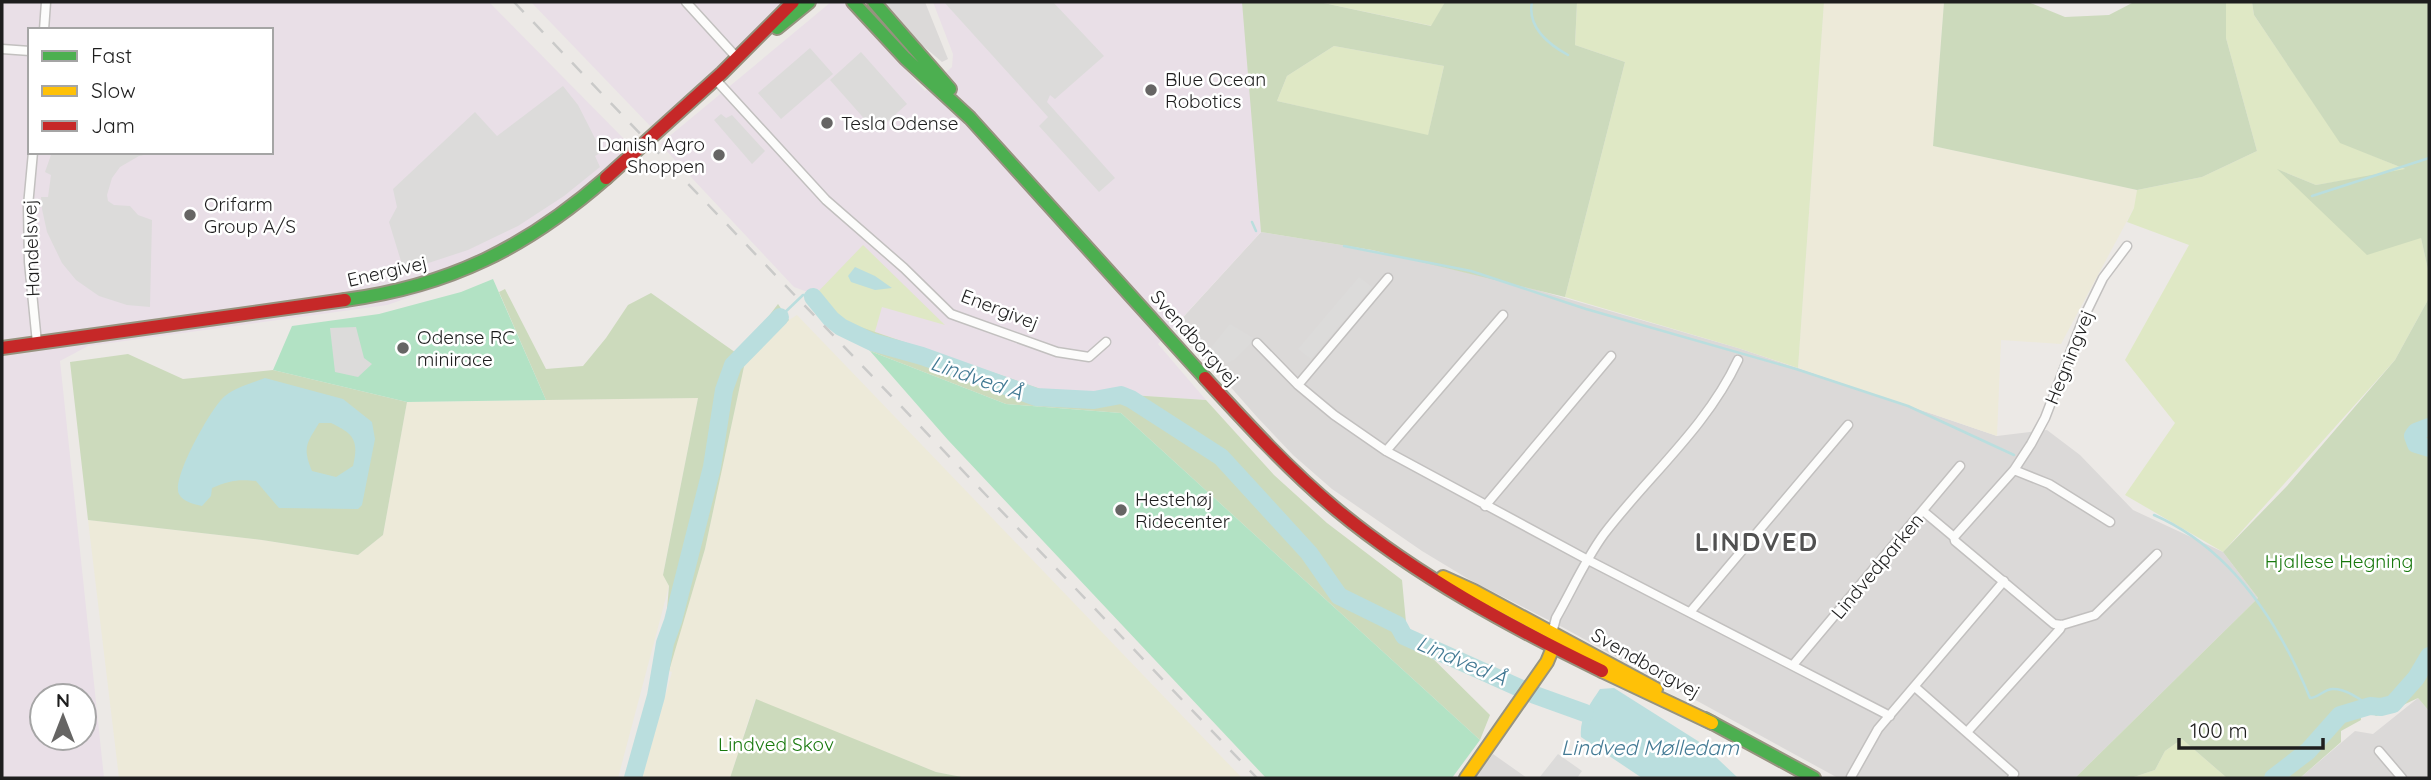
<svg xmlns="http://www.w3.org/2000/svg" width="2431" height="780" viewBox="0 0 2431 780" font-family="Quicksand,sans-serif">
  <rect width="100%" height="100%" fill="#ece9e6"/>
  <path fill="#dbd9d8" d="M884,2H925L948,59L942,62L922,45Z
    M1261,232L1372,250L1523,286L1738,348L1997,436L2047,430L2080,455L2133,510L2223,552L2258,598L2075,778H1838L1564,628L1470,580L1422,551L1332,489L1293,455L1257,417L1176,325Z
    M2418,698L2429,711V778H2300L2355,731L2373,734Z
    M1493,754L1527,778H1474Z"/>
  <path fill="#e9dfe7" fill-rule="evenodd" d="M2,2H489L626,141L640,157L539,239L456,281L387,305L88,346L60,361L104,778H2ZM30,30H271V152H30ZM42,696H84V738H42Z
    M531,2H782L779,9L654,130Z
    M831,2H843L925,91L952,67L953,54L933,2H1251L1261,232L1158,344L1206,400L1041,389L849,323L816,295L794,287L660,144Z"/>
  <path fill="#edead9" d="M1824,2H1944L1933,146L2137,190L2135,206L2061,344L2001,340L1997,436L1798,368Z
    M797,315L1242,778H967L936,772L755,700L730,778H642L672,672L669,671L705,549L745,362L789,320Z
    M698,398L663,574L669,586L618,778H119L88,520L262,540L358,555L383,535L407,402Z"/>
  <path fill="#dfe8c5" d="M1319,2H1445L1432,26Z
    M1577,2H1824L1798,368L1738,348L1565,297L1625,62L1575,45Z
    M2226,2H2252L2254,15L2340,142L2407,170L2316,185L2279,170L2421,238L2429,274V298L2395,360L2223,552L2125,495L2175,423L2125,360L2189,245L2127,222L2134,208L2137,190L2202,177L2257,151L2226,38Z
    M1334,46L1444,66L1428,136L1277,101L1287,76Z
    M863,245L945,325L882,307L872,342C843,328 834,322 813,297Z
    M2182,739L2227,778H2131L2155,770L2165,751Z"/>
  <path fill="#ccdabc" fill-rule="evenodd" d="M1242,2H1319L1431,26L1445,2H1577L1575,45L1625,62L1565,297L1372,250L1261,232ZM1334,46L1444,66L1428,135L1277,101L1287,76Z
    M1944,2H2028L2065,17L2109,15L2134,2H2226V38L2257,151L2202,177L2137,190L1933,146Z
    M2252,2H2429V274L2421,238L2367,255L2277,169L2316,185L2405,169L2340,143L2254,15Z
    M505,289L546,369L583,366L606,338L628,305L651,293L739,355L778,304L789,320L745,362L705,549L669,671L662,668L669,586L663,575L698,398L546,400L499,292Z
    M2429,298V711L2418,698L2384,714L2376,716L2367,709L2361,711V720L2341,731V742L2300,778H2227L2182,739L2165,751L2155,770L2131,778H2075L2258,598L2223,552L2287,486L2395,360Z
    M849,323L1041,389L1206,400L1274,475L1327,523L1402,580L1407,633L1490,715L1480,740L1121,413L1006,404L870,351Z
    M128,354L183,379L273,370L407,402L383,535L358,555L262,540L88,520L70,362Z
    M756,699L936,772L967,778H730Z"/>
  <path fill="#b2e2c4" d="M493,279L546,400L407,402L273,370L292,326L379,314L461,292Z
    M870,351L1006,404L1121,413L1480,740L1452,778H1266L948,440Z"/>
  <path fill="#dcdbda" d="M944,2H1053L1104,56L1055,99L1050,95L1047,102L1115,178L1099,192L1039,126L1048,117Z
    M810,48L833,74L781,119L758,93Z
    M861,52L907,104L876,132L830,80Z
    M563,86L578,105L602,152L595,156L600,167L564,196L518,226L468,250L404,271L389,222L397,207L393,189L475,112L497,136Z
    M721,114L726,118L732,115L765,151L752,164L714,120Z
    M52,152H158L139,156L120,167L112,178L107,195L108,201L114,205L130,206L138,215L152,220L150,307L127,305L99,296L76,280L62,263L47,232L42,209L41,197H48L51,175L45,172Z
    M1359,277L1372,287L1311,359L1298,349Z
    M1230,324L1255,339L1234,360L1227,363L1209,350Z
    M356,327L364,358L372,364L358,377L335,372L330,328Z
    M1558,754L1582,771L1577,778H1539Z"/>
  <path fill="#badede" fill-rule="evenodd" d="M855,267L875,276L892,288L875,290L851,282L848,276Z
    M265,378L343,399L372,422L375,439L362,505L358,509L279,508L256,481C238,479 228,481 212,488L211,496L202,506C194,504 183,502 179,494C171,479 212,406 225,396C236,387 252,383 265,378ZM331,423C354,434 359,440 353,466L336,477L312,471C302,447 307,443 319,423Z
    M1614,688L1701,743L1738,778H1642L1581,737C1579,718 1590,704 1600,689Z"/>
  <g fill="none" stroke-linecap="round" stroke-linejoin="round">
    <path stroke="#badede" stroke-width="2.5" d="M1532,2C1527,27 1548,44 1568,55
      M2312,196L2429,158
      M1252,222L1256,231
      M1344,246L1471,271L1586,309L1796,369L1908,406L2014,455
      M780,317L803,295H811L813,297
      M2154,515C2230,548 2279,623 2310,698C2318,698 2323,690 2332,689C2345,688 2360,699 2370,706"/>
    <path stroke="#badede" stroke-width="18" d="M813,297L831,319L841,327L872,342L922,356L1036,397L1094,400L1121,395L1131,399L1221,457L1309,553L1339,596L1398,625L1404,636L1535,695L1585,713
      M2429,427L2416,432L2413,436L2416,444L2429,448
      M633,778L656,696L665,643L673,621L712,467L724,390L733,365L780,317
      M2273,778L2308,751L2340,715L2370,706L2381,707L2393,704L2416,678L2429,656"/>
    <defs>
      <path id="street" d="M686,2L738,59
        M44,30L46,2
        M2,49L30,51
        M716,80L826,200L904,268L951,314L1057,352L1089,357L1106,342
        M33,152L28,206L29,262L37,343
        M1257,343L1298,385L1334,415L1386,451L1588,560L1890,716
        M1298,385L1388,278
        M1386,451L1503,315
        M2014,470L2049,484L2110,522
        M1485,506L1611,356
        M1923,511L1954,537L2014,470L2031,444L2045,418L2084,317L2103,278L2127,246
        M1954,537L1955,541L2054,624L2062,625L2095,615L2157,554
        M1691,611L1848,425
        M1552,633L1556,618C1572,590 1585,560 1604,534C1649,475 1706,428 1738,360
        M1793,665L1960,466
        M1915,687L2014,774L2012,778
        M1967,732L2060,629L2062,625
        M2379,751L2402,778
        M1851,777L1878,729L2004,581"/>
      <path id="fast" d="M853,2L905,58L970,118L1205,378
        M874,2L950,89
        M777,28L809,2
        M345,300C450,286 527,247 606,178
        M1705,719L1814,778"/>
      <path id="slow" d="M1443,577L1474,591L1656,689
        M1602,671L1712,723
        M1466,778L1547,662L1552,650V640"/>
      <path id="jam" d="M606,178L722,73L793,2
        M2,348L345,300
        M1205,378C1247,424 1289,470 1337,510C1417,576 1509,626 1602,671"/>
    </defs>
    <use href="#street" stroke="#c2c0bf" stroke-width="11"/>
    <use href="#fast" stroke="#96937f" stroke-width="16"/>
    <use href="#slow" stroke="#96937f" stroke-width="16"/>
    <use href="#jam" stroke="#96937f" stroke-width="16"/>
    <use href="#street" stroke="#fcfcfb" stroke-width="8"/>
    <use href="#fast" stroke="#4caf50" stroke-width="12"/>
    <use href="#slow" stroke="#ffc107" stroke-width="12"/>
    <use href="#jam" stroke="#c62828" stroke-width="12"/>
    <path stroke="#cacac9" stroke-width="2.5" stroke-dasharray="14 14" stroke-linecap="butt" d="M514,2L1257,778"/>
  </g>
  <g fill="#666564" stroke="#fff" stroke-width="2.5">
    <circle cx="1151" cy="90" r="7"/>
    <circle cx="827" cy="123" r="7"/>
    <circle cx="719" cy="155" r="7"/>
    <circle cx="190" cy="215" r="7"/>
    <circle cx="403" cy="348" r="7"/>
    <circle cx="1121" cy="510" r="7"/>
  </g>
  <g text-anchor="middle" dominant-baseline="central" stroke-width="5" stroke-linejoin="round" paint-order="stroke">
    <g font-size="19" fill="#1e1e1e" stroke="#fff" text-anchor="start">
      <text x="1165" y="79">Blue Ocean<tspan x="1165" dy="22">Robotics</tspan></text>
      <text x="841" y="123">Tesla Odense</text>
      <text x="705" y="144" text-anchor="end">Danish Agro<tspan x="705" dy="22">Shoppen</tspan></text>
      <text x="204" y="204">Orifarm<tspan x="204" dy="22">Group A/S</tspan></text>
      <text x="417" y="337">Odense RC<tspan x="417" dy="22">minirace</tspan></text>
      <text x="1135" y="499">Hestehøj<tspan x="1135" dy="22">Ridecenter</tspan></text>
    </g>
    <g font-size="19" fill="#1e1e1e" stroke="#fff">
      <text transform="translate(31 248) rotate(-92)">Handelsvej</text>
      <text transform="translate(387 271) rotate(-13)">Energivej</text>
      <text transform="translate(1000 309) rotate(21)">Energivej</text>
      <text transform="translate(1195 338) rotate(48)">Svendborgvej</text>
      <text transform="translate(2069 357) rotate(-68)">Hegningvej</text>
      <text transform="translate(1877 566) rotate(-50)">Lindvedparken</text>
      <text transform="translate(1646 663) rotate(30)">Svendborgvej</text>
    </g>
    <g font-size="19" fill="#19790e" stroke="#fff">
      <text x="2339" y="561">Hjallese Hegning</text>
      <text x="776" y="744">Lindved Skov</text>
    </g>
    <g font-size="21" font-style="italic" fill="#437a94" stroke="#fff">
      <text transform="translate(977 377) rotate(19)">Lindved Å</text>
      <text transform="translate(1462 660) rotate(23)">Lindved Å</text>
      <text x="1650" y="747">Lindved Mølledam</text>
    </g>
    <g font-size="26" font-weight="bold" letter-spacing="2" fill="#515151" stroke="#fff">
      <text x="1757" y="541">LINDVED</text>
    </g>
  </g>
  <rect width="2431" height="780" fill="none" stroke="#1e1e1e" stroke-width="7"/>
  <rect x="28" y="28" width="245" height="126" fill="#ffffff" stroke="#a5a5a5" stroke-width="2"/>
  <rect x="42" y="51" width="35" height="10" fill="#4caf50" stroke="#a5a5a5" stroke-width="2"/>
  <text x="91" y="63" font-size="21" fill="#1e1e1e">Fast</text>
  <rect x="42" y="86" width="35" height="10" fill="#ffc107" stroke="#a5a5a5" stroke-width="2"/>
  <text x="91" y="98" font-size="21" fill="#1e1e1e">Slow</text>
  <rect x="42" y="121" width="35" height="10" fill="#c62828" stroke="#a5a5a5" stroke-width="2"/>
  <text x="91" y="133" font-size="21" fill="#1e1e1e">Jam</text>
  <g transform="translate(63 717)"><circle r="33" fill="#ffffff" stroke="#a5a5a5" stroke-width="2"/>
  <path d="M0-5L12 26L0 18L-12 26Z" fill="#666564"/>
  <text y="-10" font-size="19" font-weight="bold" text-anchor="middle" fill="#1e1e1e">N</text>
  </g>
  <path d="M2179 738v10h144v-10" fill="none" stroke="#1e1e1e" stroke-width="3.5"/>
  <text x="2190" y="738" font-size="21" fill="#1e1e1e" stroke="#ffffff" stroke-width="5" paint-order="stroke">100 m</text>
</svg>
